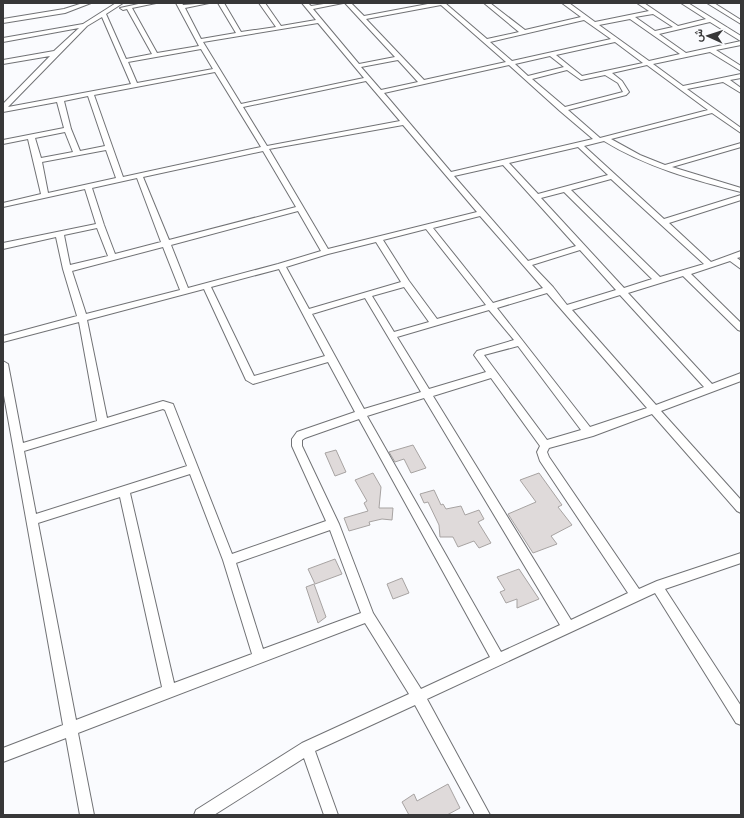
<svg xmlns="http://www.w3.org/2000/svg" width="744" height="818" viewBox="0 0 744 818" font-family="'Open Sans',Vazirmatn,sans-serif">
  <rect width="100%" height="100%" fill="#fafbfe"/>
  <path fill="#dfdada" stroke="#a7a3a2" d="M413,445L426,468L411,473L404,459L395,462L389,452Z
    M336,450L346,472L335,476L325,453Z
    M373,473L381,487L379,508H393L392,520L382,519L369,522L370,525L349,531L344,518L368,511L364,503L367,501L355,480Z
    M539,473L562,505L558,507L572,525L551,536L557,544L533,553L508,514L536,502L520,480Z
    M434,490L441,505L443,504L446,509L461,506L465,515L479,510L484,519L478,522L491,543L479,548L474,541L458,547L453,537H440L439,525L428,502L424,503L420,494Z
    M335,559L342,574L315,584L308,569Z
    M519,569L539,599L517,608V599L506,603L500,592L505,590L497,577Z
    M402,578L409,593L393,599L387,584Z
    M314,584L326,617L318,623L306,587Z
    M448,784L460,808L447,815H409L402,802L414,794L417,801Z"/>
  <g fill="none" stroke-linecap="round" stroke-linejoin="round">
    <defs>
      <path id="street" d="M83,3H91L65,13L3,23V19L64,9Z
        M116,3H123L106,14L126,59L152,54L127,9L123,10L120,8L143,3H156L132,8L157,53L199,46L176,3H182L183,5L209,3L185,8L201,39L236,33L218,3H224L241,32L276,27L259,3H265L281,26L316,20L302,3H308L311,6L330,3H343L313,9L359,64L395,57L345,3H351L364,16L433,3H445L487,39L519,32L484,3H490L525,30L581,17L562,3H569L595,22L649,11L637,3H644L678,26L706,19L681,3H688L741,36V41L739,40L710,22L659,34L686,53L741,41V45L716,50L741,66V71L710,52L653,64L683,86L741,74V78L730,80L741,88V93L723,82L687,89L741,128V133L712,113L611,139L640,155L665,165L741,143V147L672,167L741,188V192C694,180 646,167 604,141L584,146L664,219L741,195V200L669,223L711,262L741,251V257L737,258L741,261V269L730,261L691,274L741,323V331L738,330L683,276L628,293L712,384L741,373V381L661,411L741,500V513L737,511L652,414L593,436L549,448L547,452L549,457L639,589L657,581L741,553V563L665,589L741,706V725L736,723L655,593L427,699L490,815H475L415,705L315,751L338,815H324L304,758L214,815H194L196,810L302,743L409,694L365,623L78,733L94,815H80L66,738L3,762V748L63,725L3,390V361L8,364L23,443L97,421L79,322L3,342V336L77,316L63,269L56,237L3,249V243L96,224L85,189L3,207V203L41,194L28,139L3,144V140L64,128L57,102L3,112V104L50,56L3,64V60L54,51L79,28L3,42V38L83,24ZM441,5L506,62L424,80L366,19ZM653,14L673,27L655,31L635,17ZM102,17L131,84L8,107L87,26ZM630,19L680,54L649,61L599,25ZM584,20L611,39L512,61L490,42ZM318,23L364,78L241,104L203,42ZM615,42L643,63L582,76L556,55ZM201,49L213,69L137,83L128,62ZM550,56L564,67L528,76L515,64ZM398,60L418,82L381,90L361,67ZM509,65L560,111L593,139L451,172L384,93ZM647,65L708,110L600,138L568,110L626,95L629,92L622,81L612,73ZM567,70L581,80L605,75L618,83L623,92L565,107L532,79ZM215,72L261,147L123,177L94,95ZM366,81L400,121L267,146L243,107ZM88,96L105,146L80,151L71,129L64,101ZM403,125L477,212L328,249L269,149ZM65,132L73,152L41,158L35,138ZM578,147L608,175L538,194L509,163ZM106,150L116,178L48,193L42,162ZM263,151L296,207L169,240L143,177ZM503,165L576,246L528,261L454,176ZM137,178L161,242L115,254L104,225L92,188ZM611,179L704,264L660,277L571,190ZM564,192L652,279L624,288L541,198ZM298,211L321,251L278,264L188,288L171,245ZM480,216L543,288L493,303L433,228ZM97,228L108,256L70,265L64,235ZM426,229L486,305L437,319L409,281L383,240ZM376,242L401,282L309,309L286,267L328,254ZM163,247L180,290L86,314L72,271ZM580,250L616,290L567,305L553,287L532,265ZM279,269L325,356L254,376L211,287ZM404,287L429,322L394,332L372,296ZM204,289L246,380L253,384L328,362L355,412L297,432L292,439V446L326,521L232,554L173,404L163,401L107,418L87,320ZM547,293L647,408L590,427L497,308ZM620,295L704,387L656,405L572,310ZM365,298L421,392L364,409L312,314ZM489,310L514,340L477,351L474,355L486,372L429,389L397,337ZM518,346L581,430L547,440L484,355ZM491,378L540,446L537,452L540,461L628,593L571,620L433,396ZM424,398L560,625L501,652L367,416ZM163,409L165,410L187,466L36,514L24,451ZM359,419L490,657L421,689L373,613L339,524L302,446V440L305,438ZM190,474L223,560L252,654L174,683L130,493ZM120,497L162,687L76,720L38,523ZM330,530L361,613L263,649L236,563Z
        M707,3H714L741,20V24Z"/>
    </defs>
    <use href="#street" stroke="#717275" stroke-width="2"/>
    <use href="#street" fill="#fff" fill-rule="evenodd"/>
  </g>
  <rect width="744" height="818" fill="none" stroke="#373738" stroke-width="8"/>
  <g transform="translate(708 36) rotate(273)" stroke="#fafbfe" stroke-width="3" paint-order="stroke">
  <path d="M0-3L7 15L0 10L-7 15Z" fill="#373738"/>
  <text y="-6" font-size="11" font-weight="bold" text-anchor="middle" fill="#373738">ش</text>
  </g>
</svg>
